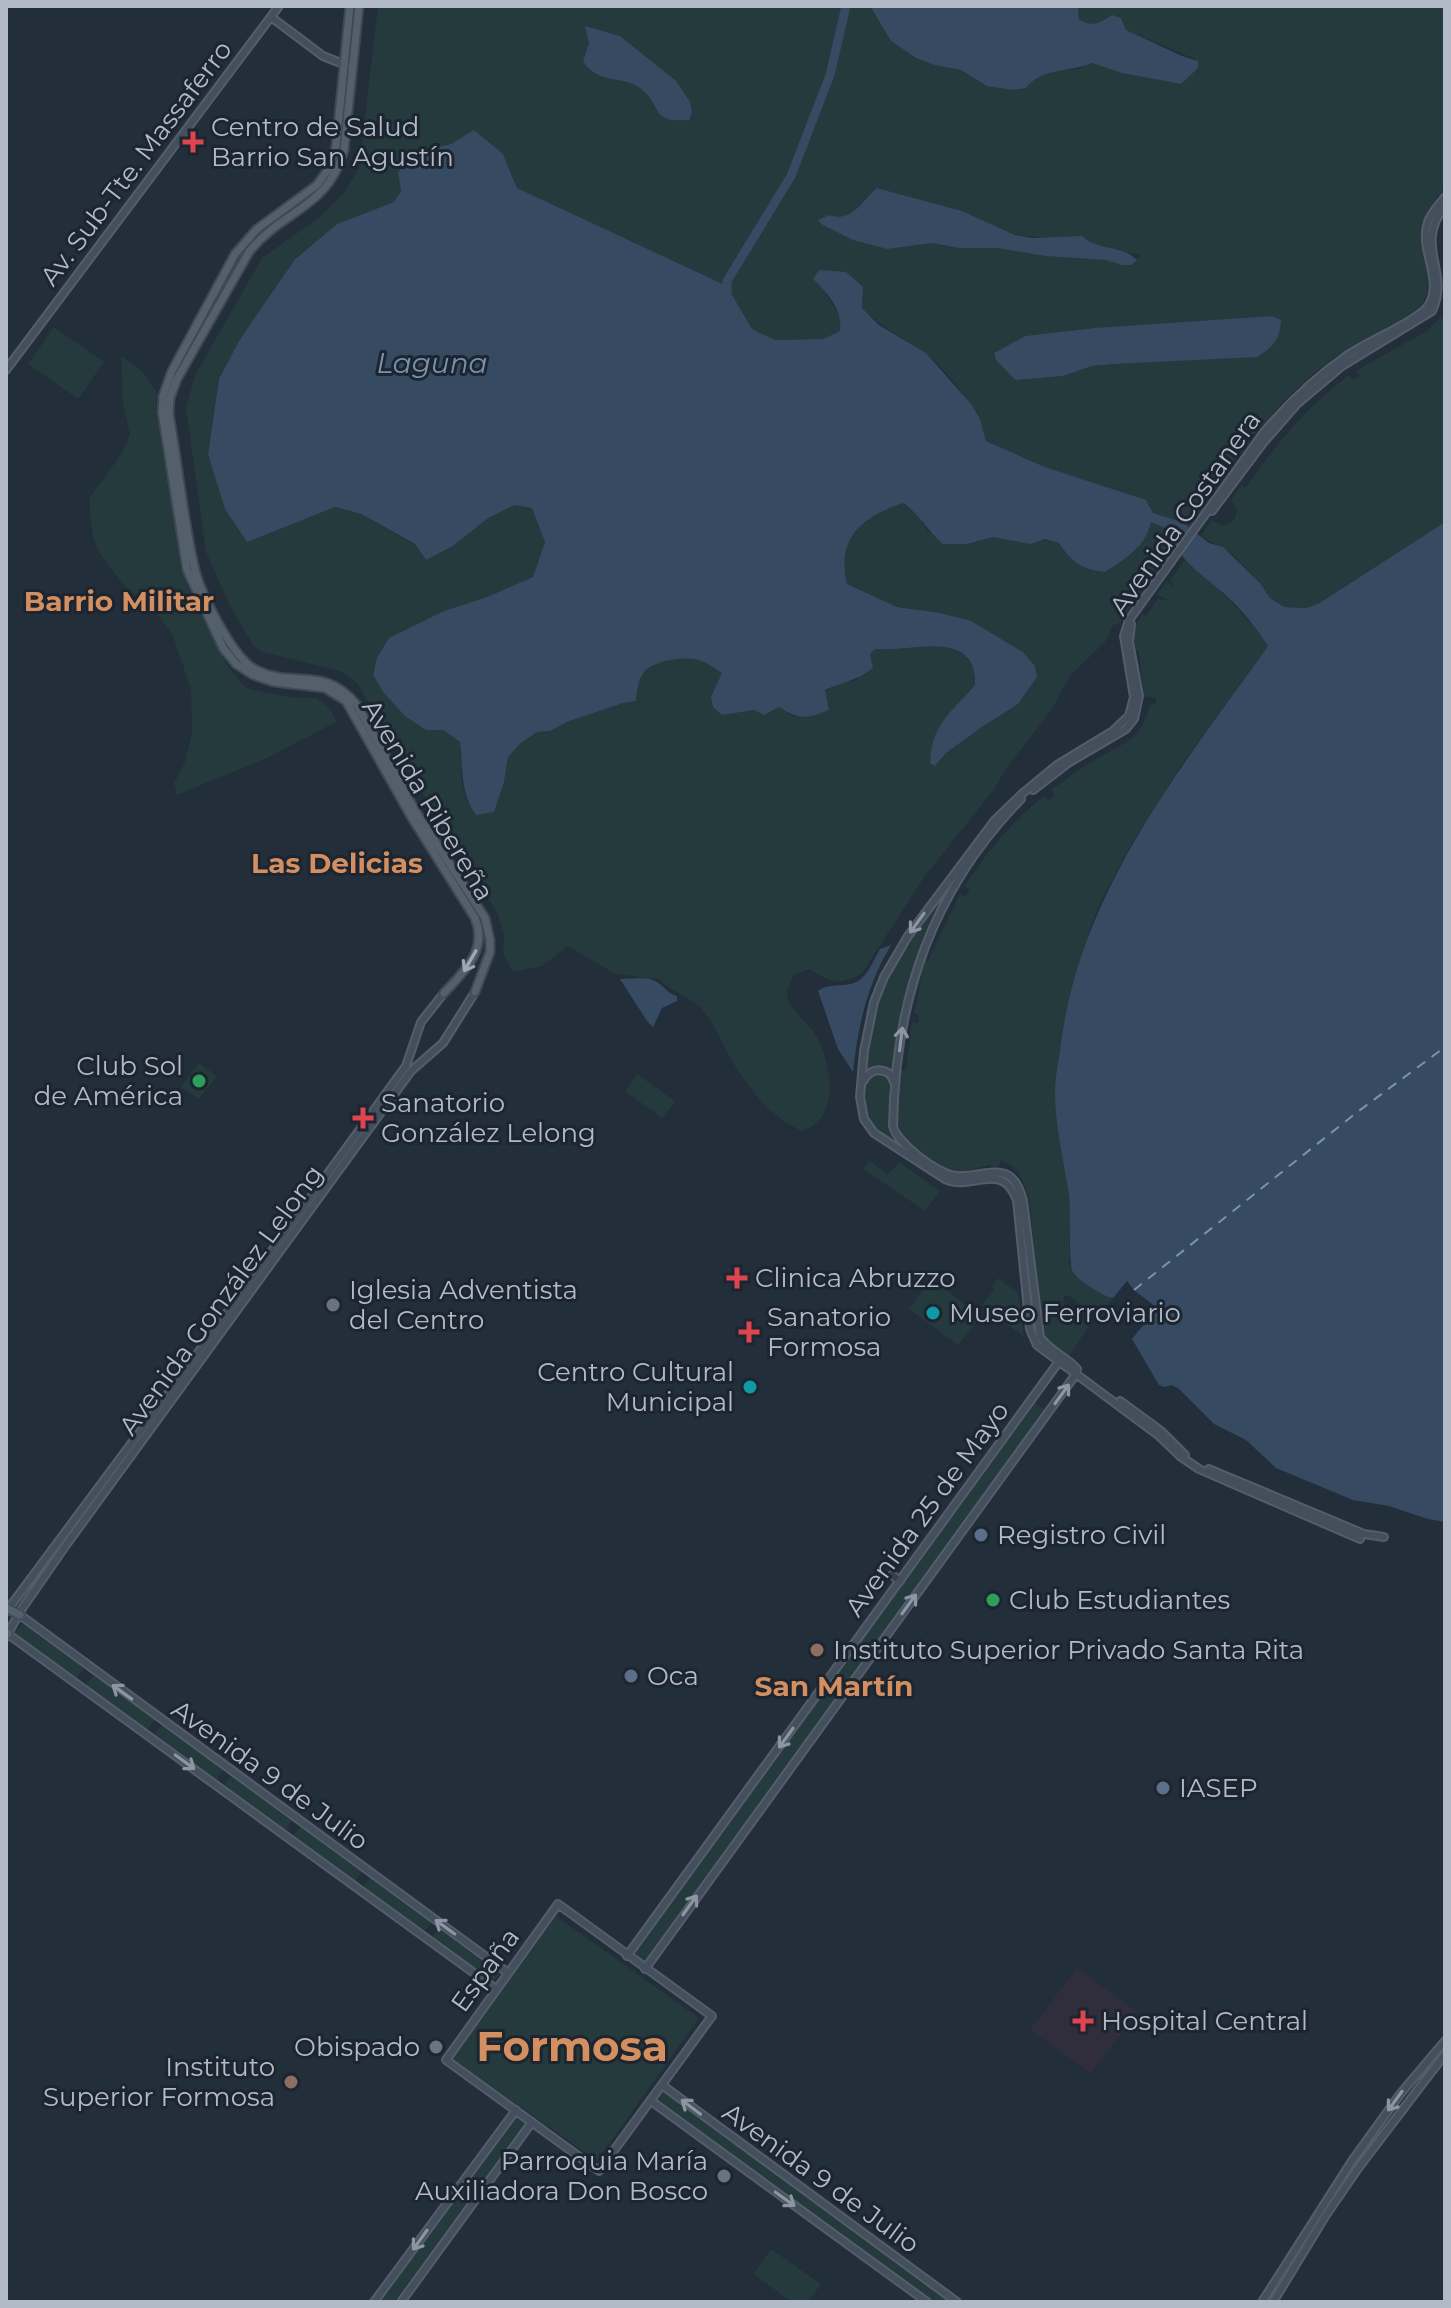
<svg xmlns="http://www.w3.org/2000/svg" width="1451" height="2308" viewBox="0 0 1451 2308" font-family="Montserrat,sans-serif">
  <rect width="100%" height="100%" fill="#232e3b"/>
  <path fill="#302e3d" d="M1077,1968L1137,2012L1091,2073L1030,2030Z"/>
  <path fill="#243a3c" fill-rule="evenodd" d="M378,6H870L891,41L961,70L987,86L1033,79L1048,72L1078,69L1092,63L1127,74L1181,84L1197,60L1126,30L1121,19L1086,24L1079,19L1078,6H1445V187C1436,200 1424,213 1421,229C1417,253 1439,286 1420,306C1407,321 1361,339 1341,353C1285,391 1239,450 1202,505L1195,499L1202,511L1190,528L1182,522L1153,513L986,441C978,411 953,375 927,355C905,338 882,328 862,308L863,287H822L842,320L840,331L823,339L775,340L752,329L727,286L517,188L503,154L451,144L429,148L394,202L337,224L295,258L219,379L208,453L215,473L302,519L334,507L361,514L415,545L426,560L453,546L487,519L514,505L532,508L545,542L533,577L487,597L444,611L423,623L377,658L373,674L383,692L460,742L462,782L467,802L494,812L504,782L508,757L521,743L537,732L550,731L567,722L623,703L636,701C637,691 638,678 645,671C654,661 681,657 694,658C704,660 714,668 723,673L718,684L722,715L779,706L794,717C814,700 830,683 857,680L869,654L875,649C910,653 977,627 975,686C952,712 932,724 930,763L939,762L946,753L982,727L1018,704L1037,677L1035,666L1023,652L971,621L894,606L847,584C836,537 863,516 904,503L916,513L928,531L967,544L993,537L1053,541L1059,542C1071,562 1083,570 1105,572L1136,551L1148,521L1173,532L1182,539L1158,571L1152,569L1154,571L1144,586L1137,580L1135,573V581L1143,588L1119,624L1113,625L1105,642L1069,677L1051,711L1007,767L995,788L925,876L862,973C837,987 832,982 809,969L794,975C792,980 787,986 787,992C788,1011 810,1023 818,1039C832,1069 840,1118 802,1131C770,1118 746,1085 729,1056C719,1038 714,1022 700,1007C687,995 671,992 659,979L615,974L568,946L542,966L513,972L503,954L504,936L497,912L458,852L357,683L340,671L262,652L254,646L245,632L229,604L206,552L186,407L196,373L262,258L321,216L344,193L359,168ZM878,188L962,211L1015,235L1088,242L1105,248L1141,255L1131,265L1106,260L1045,256L996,248L950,246L920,240L887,249L853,240L821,224L829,215C853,223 862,200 878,188ZM1272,316L1189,360L1114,364L1092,366L1063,376L1015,380L996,360L994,353L1025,336L1094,328Z
    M1440,318L1445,320V522L1318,604L1306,608L1284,607L1270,598L1260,583L1232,554L1201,536L1212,520L1223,526L1235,519L1237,508L1231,500L1241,485L1245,488C1276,445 1306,407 1349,375L1353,380L1360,376L1357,370L1425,332Z
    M54,327L104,362L78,399L28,364Z
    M121,356L142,371L157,393L156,413L175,520L180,567L191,595L227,665L246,688L288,697L317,698L331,710L336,722L267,758L177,795L174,783L185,762L192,733L191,689L172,633L147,602C134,599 103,561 97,548C90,534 91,512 89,498L122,453L130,434L123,403Z
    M1186,558C1215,587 1245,612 1268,646L1180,767L1130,847L1099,905L1089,932L1055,1091L1070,1204L1069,1263L1074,1273L1103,1294L1113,1298L1097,1317L1069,1296H1064L1063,1305L1089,1326L1069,1356L1044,1337L1029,1201C1025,1183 1019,1167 1001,1160L998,1168L989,1165L955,1174L904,1141L898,1132L897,1120L900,1070H906L912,1022L918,1023L919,1015L914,1013L923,972L910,1016L907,1015L925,950L929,952L926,964L960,894L966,897L970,890L965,886C986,853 1012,821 1044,796L1048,801L1055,795L1051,790C1063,782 1075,772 1088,764C1116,746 1142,742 1150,705L1156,704V698L1144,696L1139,653L1134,649L1135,629L1142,614L1146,616L1158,599L1169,600L1157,595L1167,581L1174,587L1170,580Z
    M950,883L915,962L901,1009L894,1072L876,1066L865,1069C869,1047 869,1023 877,1001C893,956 922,921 950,883Z
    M199,1063L217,1076L199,1099L181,1087Z
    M637,1074L675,1101L662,1118L625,1091Z
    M875,1074L885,1075L890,1080L888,1129L894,1142C868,1124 862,1118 863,1085Z
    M870,1161L887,1174L886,1177L899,1162L940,1191L925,1211L863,1169Z
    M998,1278L1018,1293L1024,1337L982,1305L995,1289L992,1286Z
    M935,1282L973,1310L977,1322L958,1345L909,1309L926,1285Z
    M1035,1402L1045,1410L644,1963L633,1955Z
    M23,1623L82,1666L84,1669L75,1679L16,1637V1631Z
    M94,1675L153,1718L154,1721L146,1731L87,1689V1683Z
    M163,1724L222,1767L223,1770L217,1779H211L155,1738L156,1732Z
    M232,1775L291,1817L292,1820L286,1830L282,1831L224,1789L225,1783Z
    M302,1826L361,1868L362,1871L356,1880L352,1882L294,1840V1834Z
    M371,1877L430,1919L432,1922L423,1933L364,1891V1885Z
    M556,1916L699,2018L597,2161L453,2059Z
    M441,1927L499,1970L501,1973L492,1983L433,1941V1935Z
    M664,2090L953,2302H931L656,2101Z
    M515,2115L525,2123L394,2302H380Z
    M771,2249L821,2284L808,2302H792L753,2274Z"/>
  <path fill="#364a62" d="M870,6H1078L1079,19C1091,28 1100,23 1112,15L1121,18L1126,30L1182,56L1198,61V68L1181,84L1122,73L1092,63C1069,73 1042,67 1026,88L1013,90L987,86L961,70L935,65L916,58L891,41Z
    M585,26L620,36L676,81L690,102L692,112L689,120C648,123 664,106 640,88C619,74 602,86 583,62L589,43Z
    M474,130L503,154L517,188L727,286L752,329L775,340L823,339L840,331C843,311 828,293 813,279L819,270L846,272L863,287L862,308L879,325L926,353L971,404L980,419L986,441L1045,467L1146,500L1153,513L1182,522L1209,543L1223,547L1260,583L1270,598L1284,607L1306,608L1318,604L1445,522V1522L1428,1519L1389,1506L1353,1500L1276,1468L1246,1440L1214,1424L1179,1389L1172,1385L1164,1387L1159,1385L1132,1339L1157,1308L1134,1290L1127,1281L1113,1298L1108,1297C1097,1291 1081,1283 1073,1272C1068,1265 1071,1210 1069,1195C1064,1163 1055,1125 1055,1093C1055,1079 1058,1064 1060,1051C1078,893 1179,771 1268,646C1257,630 1247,616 1233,602C1211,580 1175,560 1167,529L1151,522C1145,548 1126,558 1105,572C1083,570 1071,562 1059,543L1045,539L1030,544L993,537L967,544H943C928,531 919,515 904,503C863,516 836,537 847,584L897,607L940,613L971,621L1023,652L1035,666L1037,677L1018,704L982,727L946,753L935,766L930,763C931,724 952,712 975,685C977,627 910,653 875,649L870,654L873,668C858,680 843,682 825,690L829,710C807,719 799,720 779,707L764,715L754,710L722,715L713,707L711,697L722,673C714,668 704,660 694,659C681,657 654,661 645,671C638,679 637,691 636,701L623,703L567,722L550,731L537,732L521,743L508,757L504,782L494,812L476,815C460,793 463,768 460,742L443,730H426L405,716L383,692L373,675L377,658L389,638L444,611L487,597L533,577L545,542L532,508L514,505L487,519L453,546L426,560L415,544L361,514L335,507L247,542L225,509L208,454L219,379L239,341L295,259L337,224L394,202L401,191L398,172L416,152L451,144Z
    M877,188L962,211L1015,235L1033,238L1082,236C1097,251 1123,245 1137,260L1131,265H1122L1106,260L1045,256L996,248H960L932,243L887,249L853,240L821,224L818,220L829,215C853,223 862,200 877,188Z
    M1272,316L1281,320C1280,340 1273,347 1257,357L1114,364L1092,366L1063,376L1015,380L996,360L994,353L1025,336L1094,328Z
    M891,945C867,985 858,1026 853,1072L838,1049L818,991C831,981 850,990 862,978C870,971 875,957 880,949Z
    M620,979C631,979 645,976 655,981C664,985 666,993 677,996V1001L662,1008L653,1027L647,1021Z"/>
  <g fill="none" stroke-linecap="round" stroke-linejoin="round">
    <path stroke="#364a62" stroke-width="9" d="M727,295V281L791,176L830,75L846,6"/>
    <path stroke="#7a92af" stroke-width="2" stroke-dasharray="10 8" stroke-linecap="butt" d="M1134,1290L1356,1113L1445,1047"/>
    <defs>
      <path id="tertiary" d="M892,1575L900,1581"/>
      <path id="secondary" d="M271,17L323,56L353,68
        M6,370L279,6
        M1212,511L1263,443L1297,404L1342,366L1432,311C1451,270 1413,248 1445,205
        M1033,790L1068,763L1126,729L1134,719L1139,696L1129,642L1131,624
        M1021,799C932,890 895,999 893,1126C896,1143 939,1175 956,1176C984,1179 1012,1155 1023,1201L1040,1337C1050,1352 1066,1356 1077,1369L1076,1374
        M864,1080C870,1069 880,1068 890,1074L894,1082
        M1120,1401L1161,1431L1185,1455
        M1209,1469L1364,1534L1384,1537
        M1360,1539L1199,1469L1180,1456L1158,1435L1037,1345L1030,1329L1017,1200C1001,1159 972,1192 945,1179L874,1133L864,1119L860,1097L864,1051L874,1002L884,977L908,936L995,820L1022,794L1057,765L1113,731L1129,716L1134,697L1124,636L1129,620L1265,431C1289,403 1315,378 1345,357C1364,343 1418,321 1428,306C1445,281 1418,249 1428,222C1431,213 1439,205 1445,197
        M6,1612L163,1401L406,1066L421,1022L444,993
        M20,1615L508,1973
        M8,1634L496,1989
        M6,1637L21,1610L66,1545L411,1071L443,1043L475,992
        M558,1904L712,2016L599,2171L446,2060Z
        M627,1956L1060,1360
        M645,1969L1076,1374
        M662,2085L957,2302
        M651,2101L927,2302
        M374,2302L516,2110
        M401,2302L532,2122
        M1262,2302L1352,2161L1401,2093L1445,2041
        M1273,2302L1326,2215L1359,2167L1445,2054"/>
      <path id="primary" d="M350,6L336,146L330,167L317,185L257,229L235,254L172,371L163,396L162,412L187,570L223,648L236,664L253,675L274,682L325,688L346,701L412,818L475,918C488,949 465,971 444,993
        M359,6L344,150C328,209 283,209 249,252L177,379L170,398L169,414C178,464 183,516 194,566C200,592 232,658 256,670C294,689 323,664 357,705L416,812L485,918L490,940V952L475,992
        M6,1608L20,1615
        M6,1632L8,1634"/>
    </defs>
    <use href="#tertiary" stroke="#545d69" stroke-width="10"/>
    <use href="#secondary" stroke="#545d69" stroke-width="10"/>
    <use href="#primary" stroke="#3f4954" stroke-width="11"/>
    <use href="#tertiary" stroke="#36404b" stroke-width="6"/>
    <use href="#secondary" stroke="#444f5e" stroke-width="6"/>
    <use href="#primary" stroke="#545f6c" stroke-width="7"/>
  </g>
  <defs><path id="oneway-shaft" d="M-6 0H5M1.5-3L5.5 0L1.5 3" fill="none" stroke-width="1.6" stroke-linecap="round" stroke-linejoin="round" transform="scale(2)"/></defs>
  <g stroke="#8c95a2">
    <use href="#oneway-shaft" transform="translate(917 923) rotate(126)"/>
    <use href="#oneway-shaft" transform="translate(901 1039) rotate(-83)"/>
    <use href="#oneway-shaft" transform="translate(1062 1394) rotate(-54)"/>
    <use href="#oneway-shaft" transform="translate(909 1604) rotate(-54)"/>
    <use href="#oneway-shaft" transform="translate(122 1692) rotate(-144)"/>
    <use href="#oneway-shaft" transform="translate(786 1738) rotate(126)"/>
    <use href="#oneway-shaft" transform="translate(185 1762) rotate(36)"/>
    <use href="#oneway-shaft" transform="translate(690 1905) rotate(-54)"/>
    <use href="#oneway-shaft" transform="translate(445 1927) rotate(-144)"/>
    <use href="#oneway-shaft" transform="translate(1395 2101) rotate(126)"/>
    <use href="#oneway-shaft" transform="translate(691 2107) rotate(-143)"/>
    <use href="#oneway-shaft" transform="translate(785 2199) rotate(36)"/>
    <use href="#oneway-shaft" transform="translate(420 2240) rotate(126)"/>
  </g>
  <use stroke="#9fa8b5" href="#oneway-shaft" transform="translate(470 961) rotate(120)"/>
  <g fill="#e0444e" stroke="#1c2530" stroke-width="3">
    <path d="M189 130h8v8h8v8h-8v8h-8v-8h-8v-8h8z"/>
    <path d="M359 1106h8v8h8v8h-8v8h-8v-8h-8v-8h8z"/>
    <path d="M733 1266h8v8h8v8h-8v8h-8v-8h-8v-8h8z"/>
    <path d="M745 1320h8v8h8v8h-8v8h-8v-8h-8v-8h8z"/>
    <path d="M1079 2009h8v8h8v8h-8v8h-8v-8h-8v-8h8z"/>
  </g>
  <g fill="#2e9e5b" stroke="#1c2530" stroke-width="3">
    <circle cx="199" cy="1081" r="8"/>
    <circle cx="993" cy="1600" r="8"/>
  </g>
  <g fill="#6b7280" stroke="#1c2530" stroke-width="3">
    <circle cx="333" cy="1305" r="8"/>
    <circle cx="436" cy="2047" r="8"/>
    <circle cx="724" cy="2176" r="8"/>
  </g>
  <g fill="#0f9aa8" stroke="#1c2530" stroke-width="3">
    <circle cx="933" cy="1313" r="8"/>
    <circle cx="750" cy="1387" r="8"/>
  </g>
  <g fill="#5c6f8a" stroke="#1c2530" stroke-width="3">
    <circle cx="981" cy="1535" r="8"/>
    <circle cx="631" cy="1676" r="8"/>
    <circle cx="1163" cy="1788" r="8"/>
  </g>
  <g fill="#8d6e63" stroke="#1c2530" stroke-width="3">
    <circle cx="817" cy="1650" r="8"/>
    <circle cx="291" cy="2082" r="8"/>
  </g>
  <g text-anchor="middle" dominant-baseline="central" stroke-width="6" stroke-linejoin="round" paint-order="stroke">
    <g font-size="26" fill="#b2bac7" stroke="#1c2530" text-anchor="start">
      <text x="211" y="127">Centro de Salud<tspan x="211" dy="30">Barrio San Agustín</tspan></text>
      <text x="183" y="1066" text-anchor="end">Club Sol<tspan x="183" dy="30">de América</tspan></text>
      <text x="381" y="1103">Sanatorio<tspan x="381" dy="30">González Lelong</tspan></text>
      <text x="755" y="1278">Clinica Abruzzo</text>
      <text x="349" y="1290">Iglesia Adventista<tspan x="349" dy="30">del Centro</tspan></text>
      <text x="949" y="1313">Museo Ferroviario</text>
      <text x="767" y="1317">Sanatorio<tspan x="767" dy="30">Formosa</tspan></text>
      <text x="734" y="1372" text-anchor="end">Centro Cultural<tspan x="734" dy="30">Municipal</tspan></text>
      <text x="997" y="1535">Registro Civil</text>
      <text x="1009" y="1600">Club Estudiantes</text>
      <text x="833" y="1650">Instituto Superior Privado Santa Rita</text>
      <text x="647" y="1676">Oca</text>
      <text x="1179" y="1788">IASEP</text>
      <text x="1101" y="2021">Hospital Central</text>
      <text x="420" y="2047" text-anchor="end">Obispado</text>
      <text x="275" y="2067" text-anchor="end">Instituto<tspan x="275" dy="30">Superior Formosa</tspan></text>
      <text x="708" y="2161" text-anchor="end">Parroquia María<tspan x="708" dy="30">Auxiliadora Don Bosco</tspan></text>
    </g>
    <g font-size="26" fill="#b2bac7" stroke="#1c2530">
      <text transform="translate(136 163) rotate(-53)">Av. Sub-Tte. Massaferro</text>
      <text transform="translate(1185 513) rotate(-55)">Avenida Costanera</text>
      <text transform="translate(428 800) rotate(59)">Avenida Ribereña</text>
      <text transform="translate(221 1300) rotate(-54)">Avenida González Lelong</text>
      <text transform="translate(927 1509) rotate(-54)">Avenida 25 de Mayo</text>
      <text transform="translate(270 1775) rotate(36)">Avenida 9 de Julio</text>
      <text transform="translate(485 1970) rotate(-54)">España</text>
      <text transform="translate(821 2178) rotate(36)">Avenida 9 de Julio</text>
    </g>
    <g font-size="28" font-style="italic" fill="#7a92af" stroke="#1c2530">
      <text x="432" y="363">Laguna</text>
    </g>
    <g font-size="28" font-weight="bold" fill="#d48f60" stroke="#1c2530">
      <text x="119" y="601">Barrio Militar</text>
      <text x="337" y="863">Las Delicias</text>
      <text x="834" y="1686">San Martín</text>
    </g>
    <g font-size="42" font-weight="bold" fill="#d48f60" stroke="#1c2530">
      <text x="572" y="2046">Formosa</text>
    </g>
  </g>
  <rect width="1451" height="2308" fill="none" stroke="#b2bac7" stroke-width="16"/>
</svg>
